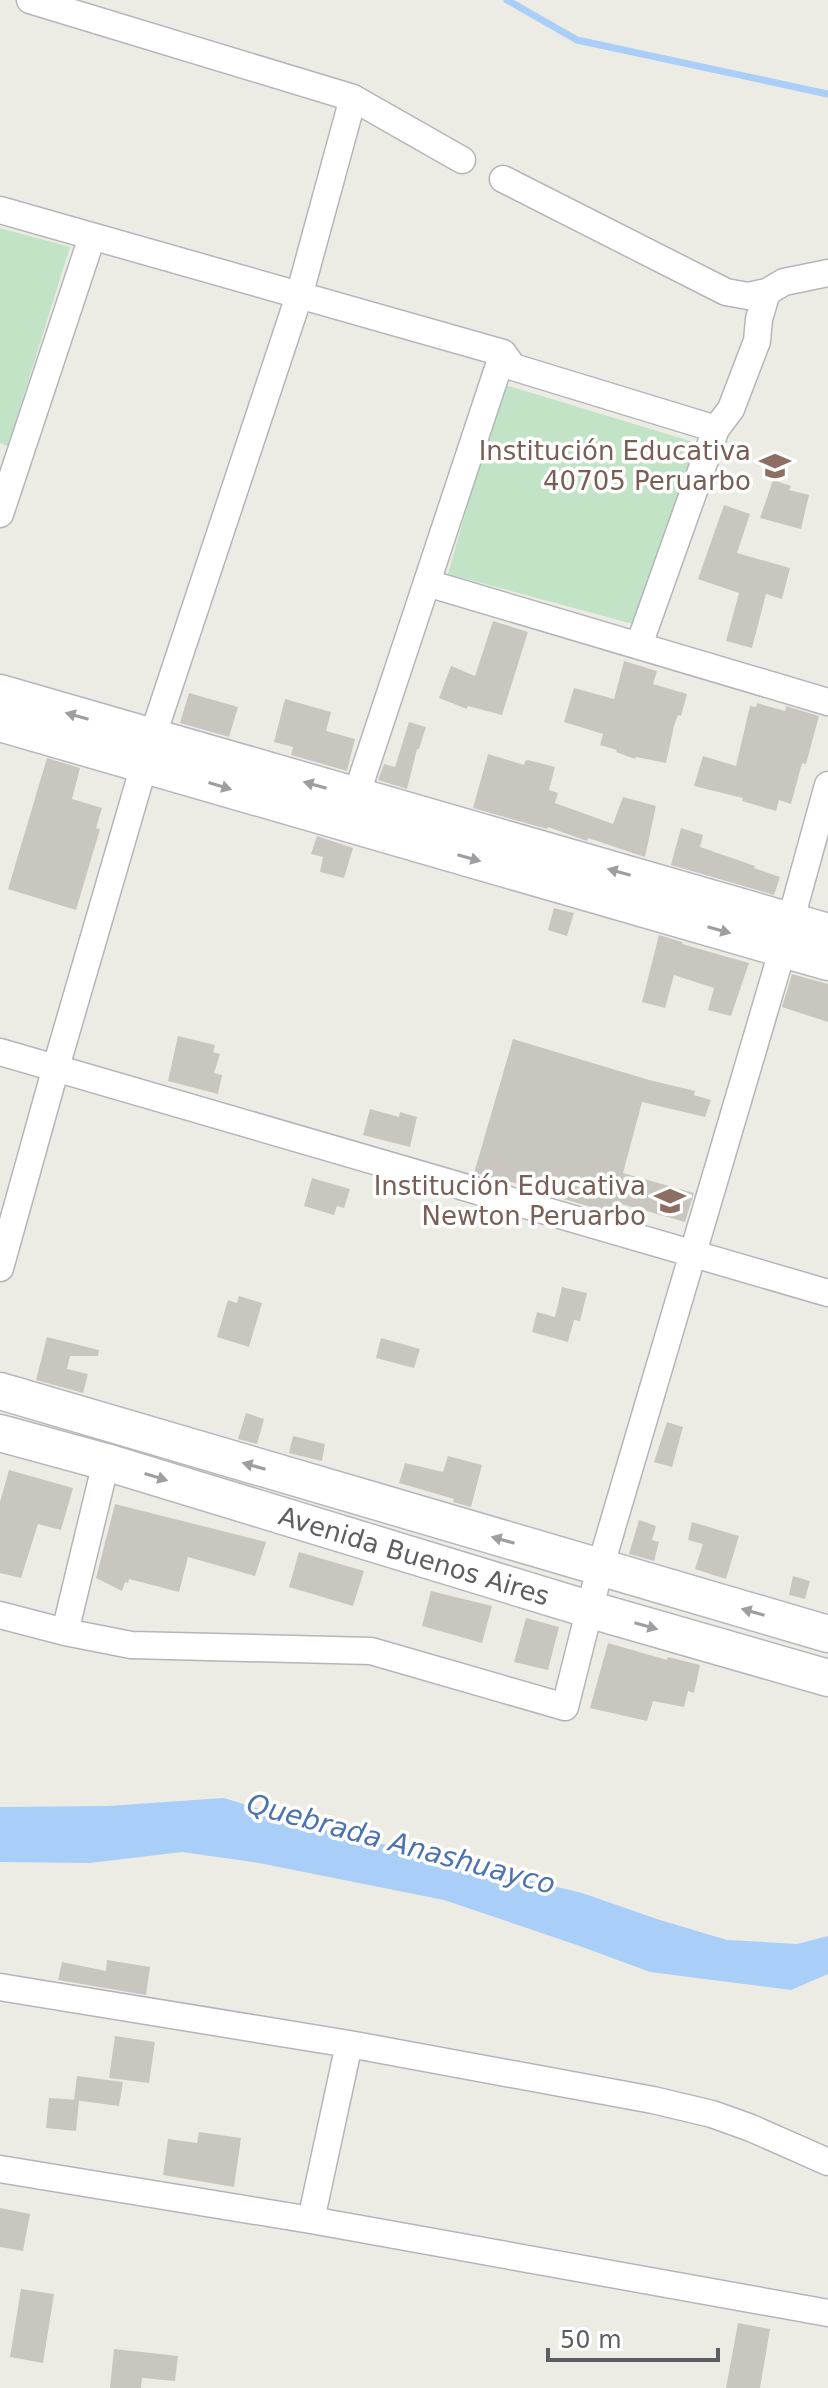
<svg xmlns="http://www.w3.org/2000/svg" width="828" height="2388" viewBox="0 0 828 2388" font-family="'DejaVu Sans',sans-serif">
  <rect width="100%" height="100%" fill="#edece4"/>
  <path fill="#c2e3c5" d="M0,228L70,247L8,446L0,443Z
    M502,384L700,444L633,624L448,574Z"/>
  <path fill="#a9cef8" d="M224,1798L337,1833L582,1893L660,1920L727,1940L797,1944L828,1936V1974L791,1990L650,1972L577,1945L444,1900L259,1863L182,1852L90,1863L0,1862V1807L108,1806Z"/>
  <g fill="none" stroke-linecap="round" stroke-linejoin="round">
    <path stroke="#a9cef8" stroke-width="7" d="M507,0L577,40L828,94"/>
  </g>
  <path fill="#c9c6c0" d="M773,480L791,486L789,490L809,495L801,529L760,518Z
    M724,505L750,514L737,553L790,568L782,599L766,594L752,648L726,641L739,593L698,579Z
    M493,621L528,632L502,715L468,706L467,709L439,698L451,666L475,676Z
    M624,661L657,671L653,684L687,694L681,716L678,715L674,726L666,763L636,757L635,759L616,752L617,750L600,745L603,734L564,722L574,688L614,699Z
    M189,693L238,707L229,737L180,723Z
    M285,699L331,712L326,731L355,739L347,771L291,755L293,747L274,742Z
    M757,703L785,711L786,706L819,716L806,764L802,763L791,804L779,800L776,811L742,801L743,798L694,786L703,756L736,766L750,706L756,707Z
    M409,722L426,727L419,749H417L407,789L378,780L384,764L395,767Z
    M488,754L524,765L525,761L528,760L555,767L549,790L558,793L555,803L613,824L623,797L656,806L645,857L588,838L587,841L548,827L547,829L473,808Z
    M47,758L80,768L72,799L102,808L96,828L100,829L76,910L8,889Z
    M681,828L703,835L700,847L755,866L754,868L780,877L774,895L671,865Z
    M317,836L353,848L344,878L320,872L323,857L311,854Z
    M554,908L574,913L567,936L548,930Z
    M659,935L682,942V944L749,963L731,1016L708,1010L714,988L674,975L665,1008L642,1002Z
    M792,974L828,984V1022L782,1007Z
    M178,1036L215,1045L213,1052L220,1054L214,1073L222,1075L218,1094L168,1081Z
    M513,1039L649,1080L695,1091L694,1095L711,1100L705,1117L642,1102L623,1173L694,1193L685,1222L622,1204L619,1215L560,1198L561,1194L474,1173Z
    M370,1109L399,1117L400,1112L417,1117L410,1147L363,1135Z
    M312,1178L350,1189L344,1208L337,1206L334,1215L304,1206Z
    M562,1287L587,1293L580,1321L574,1320L568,1342L532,1332L537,1312L555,1317Z
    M239,1296L262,1303L249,1347L217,1337L228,1300L237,1303Z
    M47,1337L99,1350L98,1356H70L67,1369L88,1374L83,1393L36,1380Z
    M381,1338L420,1349L414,1368L376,1358Z
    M246,1413L264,1419L257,1444L238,1439Z
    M667,1422L683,1427L672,1467L654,1462Z
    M293,1436L325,1444L322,1461L289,1453Z
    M448,1456L482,1465L471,1507L453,1502L454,1499L399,1483L405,1463L443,1472Z
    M9,1470L73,1488L61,1530L38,1524L21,1578L0,1573V1502Z
    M115,1504L266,1542L255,1576L188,1557L179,1592L129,1579L128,1583L125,1582L122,1591L96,1578Z
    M639,1520L656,1526L652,1540L659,1542L654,1561L629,1554Z
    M692,1522L739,1536L726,1579L695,1569L703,1544L688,1540Z
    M299,1552L364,1571L353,1606L289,1587Z
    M793,1576L810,1581L805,1599L789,1595Z
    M431,1591L492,1606L482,1643L422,1626Z
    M526,1618L559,1627L548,1670L514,1662Z
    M608,1643L667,1660L668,1657L700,1665L694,1693L688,1691L684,1707L653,1701L647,1721L590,1708Z
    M107,1960L150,1967L146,1995L58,1980L62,1962L106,1971Z
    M115,2036L155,2042L149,2083L109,2078Z
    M77,2076L123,2082L119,2106L74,2100Z
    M49,2098L79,2100L76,2131L46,2128Z
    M199,2132L241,2138L234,2187L163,2175L168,2139L197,2143Z
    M0,2208L30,2214L23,2251L0,2247Z
    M21,2289L54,2294L43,2363L10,2357Z
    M738,2323L770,2329L760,2388H726Z
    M114,2349L178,2356L175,2381L142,2378L141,2388H110Z"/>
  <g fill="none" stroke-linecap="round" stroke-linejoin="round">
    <defs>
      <path id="street" d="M30,0L353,98L462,160
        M503,179L726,292L748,296L767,292
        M0,210L503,353L513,367L716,429
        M0,514L92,237
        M427,583L828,702
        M639,645L716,429L731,409L757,341L759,319L767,292L784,282L828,273
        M356,796L503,353
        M0,1052L828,1293
        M0,1268L56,1067L152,738L299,296L353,98
        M0,1615L65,1632L131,1645L371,1651L565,1707L600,1568L783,948L828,785
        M65,1632L106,1462
        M0,1987L349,2044L653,2100L712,2114L751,2128L828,2162
        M0,2169L311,2220L828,2313
        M311,2220L349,2044"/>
      <g id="secondary">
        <path d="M0,693L828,932"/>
        <path d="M0,723L828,962"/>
        <path d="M0,1391L828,1634"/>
        <path id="s1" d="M0,1433L106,1462L588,1609L828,1678"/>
      </g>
    </defs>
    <use href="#street" stroke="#b4b5ba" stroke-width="29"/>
    <use href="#secondary" stroke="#b5b7bd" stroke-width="39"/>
    <use href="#street" stroke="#fff" stroke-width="26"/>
    <use href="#secondary" stroke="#fff" stroke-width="36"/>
  </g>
  <defs><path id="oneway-solid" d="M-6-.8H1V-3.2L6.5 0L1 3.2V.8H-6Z" transform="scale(2)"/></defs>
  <g fill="#9d9ea1">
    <use href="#oneway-solid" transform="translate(77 716) rotate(-164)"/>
    <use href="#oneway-solid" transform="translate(315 785) rotate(-164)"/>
    <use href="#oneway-solid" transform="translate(220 786) rotate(17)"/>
    <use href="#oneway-solid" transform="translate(469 858) rotate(16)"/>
    <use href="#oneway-solid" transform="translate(619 872) rotate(-164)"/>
    <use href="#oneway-solid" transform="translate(719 930) rotate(16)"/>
    <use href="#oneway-solid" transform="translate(254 1466) rotate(-164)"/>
    <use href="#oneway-solid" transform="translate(156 1477) rotate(17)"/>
    <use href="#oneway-solid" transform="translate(503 1540) rotate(-164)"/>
    <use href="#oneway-solid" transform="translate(753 1612) rotate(-164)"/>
    <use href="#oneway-solid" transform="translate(646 1626) rotate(16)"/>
  </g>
  <defs>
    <symbol id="school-bare" viewBox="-9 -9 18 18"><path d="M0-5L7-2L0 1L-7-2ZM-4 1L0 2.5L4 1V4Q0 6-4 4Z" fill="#8d6e63" stroke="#fff" stroke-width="2.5" paint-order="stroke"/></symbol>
  </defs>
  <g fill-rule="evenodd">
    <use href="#school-bare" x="753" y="444" width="44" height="44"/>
    <use href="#school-bare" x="648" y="1179" width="44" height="44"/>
  </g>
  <g text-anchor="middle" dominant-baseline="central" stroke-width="7" stroke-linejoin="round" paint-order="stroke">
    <g font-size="26" fill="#785e54" stroke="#fff" text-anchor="end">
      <text x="751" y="451">Institución Educativa<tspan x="751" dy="30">40705 Peruarbo</tspan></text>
      <text x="646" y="1186">Institución Educativa<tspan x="646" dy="30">Newton Peruarbo</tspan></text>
    </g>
    <g font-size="26" fill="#5c5e63" stroke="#fff">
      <text stroke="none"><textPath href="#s1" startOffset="432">Avenida Buenos Aires</textPath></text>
    </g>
    <g font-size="28" font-style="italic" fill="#4b73b1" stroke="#fff">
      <text transform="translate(401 1844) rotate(15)">Quebrada Anashuayco</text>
    </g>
  </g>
  <path d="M548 2348v12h170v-12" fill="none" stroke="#5c5e63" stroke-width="4"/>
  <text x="560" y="2348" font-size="24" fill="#5c5e63" stroke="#ffffff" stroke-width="6" paint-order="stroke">50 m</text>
</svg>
